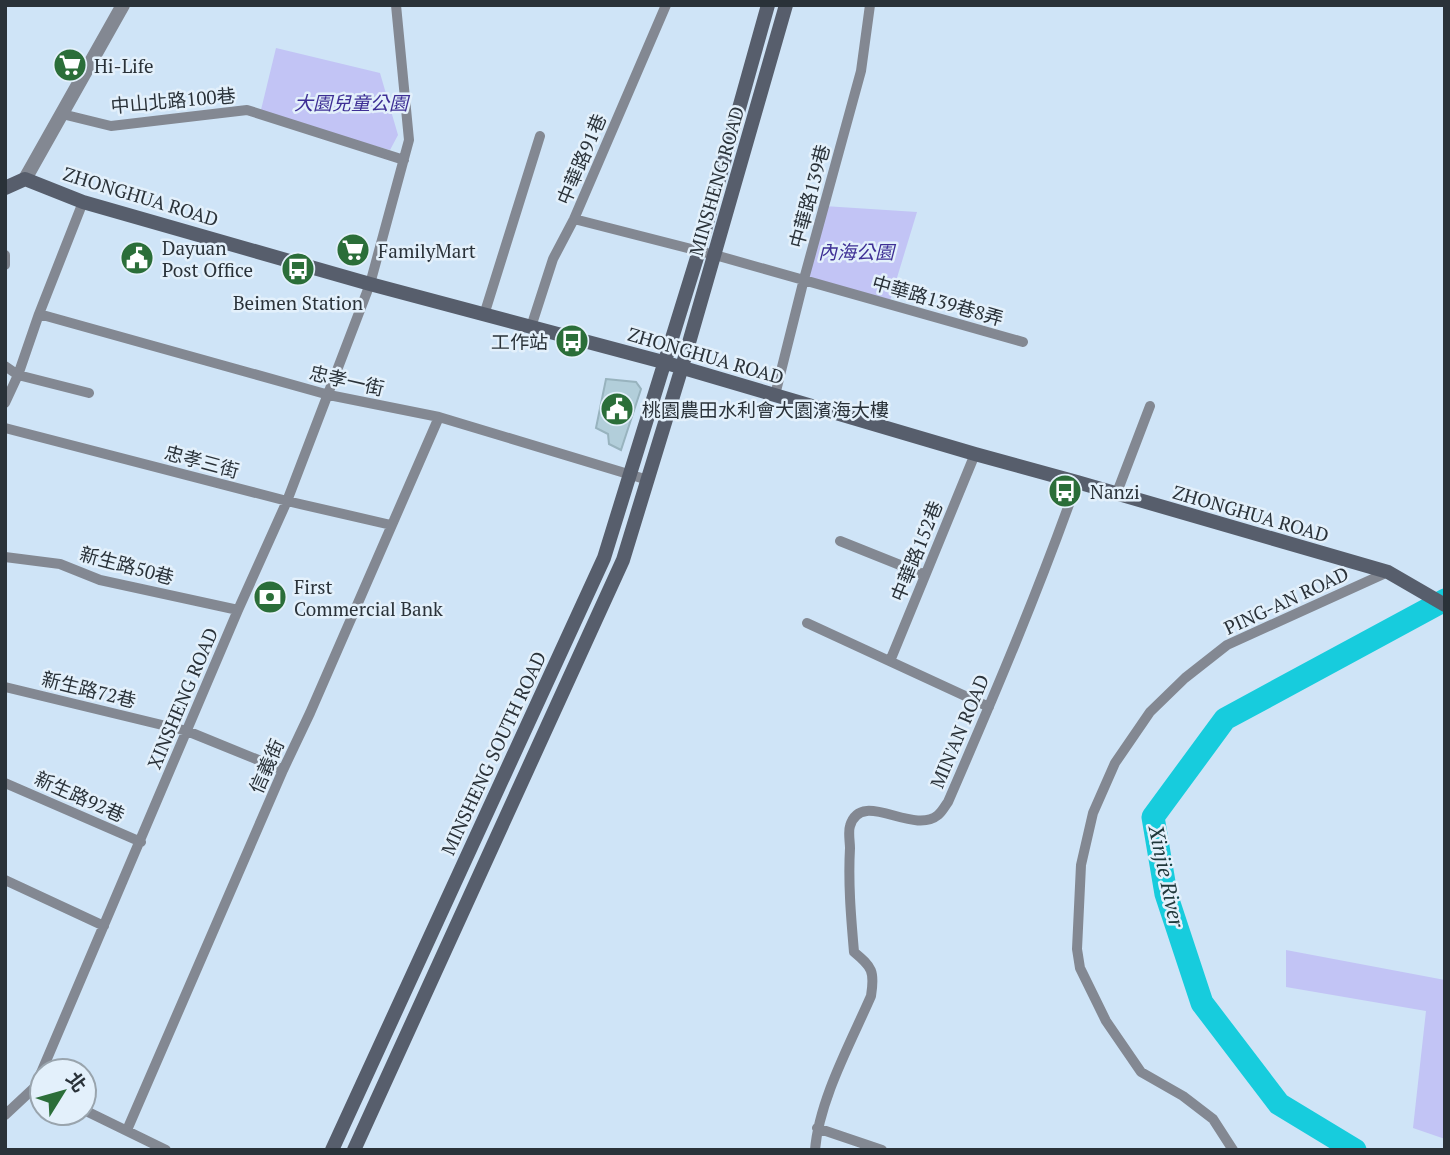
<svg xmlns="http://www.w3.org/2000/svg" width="1450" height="1155" viewBox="0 0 1450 1155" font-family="'PT Serif','Noto Sans TC',serif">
  <rect width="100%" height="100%" fill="#cfe4f7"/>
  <path fill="#c2c4f5" d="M276,48L380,73L398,135L390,150L260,114Z
    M824,206L917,212L889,304L804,279Z
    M1286,950L1445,980V1139L1413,1128L1426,1011L1286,987Z"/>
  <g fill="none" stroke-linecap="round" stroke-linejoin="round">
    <path stroke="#17ccdd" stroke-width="23" d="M1355,1150L1279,1104L1202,1003L1166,894L1153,817L1225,719L1445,600"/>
  </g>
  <path fill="#b2ceda" stroke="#98b3be" stroke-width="2" d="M606,379L636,382L641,389L621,450L609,444L608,434L596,428Z"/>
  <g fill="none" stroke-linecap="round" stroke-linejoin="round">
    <path stroke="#838892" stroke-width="10" d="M62,114L111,126L247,110L404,160
      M574,219L715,255L1023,342
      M5,255V265
      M39,314L329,395L439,417L648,480
      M484,315L540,136
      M531,327L553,259L574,219L666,5
      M5,366L18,375L89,393
      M775,395L804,279L861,71L870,5
      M5,403L18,375L39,314L83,202
      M5,428L287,501L391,525
      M1116,495L1150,406
      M840,541L925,575
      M5,557L60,564L100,580L238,610
      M807,623L989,707
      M890,661L975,454
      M5,687L187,731L283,770
      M5,783L141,842
      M5,880L104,926
      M84,1110L166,1150
      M5,1115L35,1087L238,610L287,501L370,284L409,140L396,5
      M817,1128L882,1150
      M127,1130L283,770L310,713L439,417
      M815,1150C819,1100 851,1042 871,996C875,971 872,967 854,952C851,917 848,883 850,848C850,842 848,832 850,826C861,788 913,836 938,815C942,812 945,806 948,802C994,696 1039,590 1077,482
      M1233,1150L1213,1119L1183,1096L1141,1072L1106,1021L1080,968L1077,949L1081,865L1093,813L1115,763L1150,712L1185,678L1227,645L1388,572"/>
    <path stroke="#838892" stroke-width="14" d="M25,179L123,5"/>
    <path stroke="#575e6c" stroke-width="14" d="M5,188L25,179L83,202L370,284L663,362L975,454L1077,482L1388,572L1445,605
      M332,1150L604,558L699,251L768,5
      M354,1150L623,560L682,367L786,5"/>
  </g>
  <defs>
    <symbol id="supermarket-disc" viewBox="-11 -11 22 22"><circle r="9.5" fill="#2b6e39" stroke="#e3f0fb"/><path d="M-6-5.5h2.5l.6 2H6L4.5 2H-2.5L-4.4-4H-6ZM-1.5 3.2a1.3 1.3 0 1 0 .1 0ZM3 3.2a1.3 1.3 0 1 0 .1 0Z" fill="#fff"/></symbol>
    <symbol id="civic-disc" viewBox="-11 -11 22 22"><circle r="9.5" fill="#2b6e39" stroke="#e3f0fb"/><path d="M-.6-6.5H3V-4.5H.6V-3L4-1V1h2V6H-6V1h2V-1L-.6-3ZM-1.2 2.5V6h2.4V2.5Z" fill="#fff"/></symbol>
    <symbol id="bus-disc" viewBox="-11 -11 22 22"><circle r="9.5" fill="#2b6e39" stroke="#e3f0fb"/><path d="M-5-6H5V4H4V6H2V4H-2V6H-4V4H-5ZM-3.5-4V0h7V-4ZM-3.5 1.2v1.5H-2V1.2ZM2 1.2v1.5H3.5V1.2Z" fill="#fff"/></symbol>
    <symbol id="bank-disc" viewBox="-11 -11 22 22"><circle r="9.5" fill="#2b6e39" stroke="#e3f0fb"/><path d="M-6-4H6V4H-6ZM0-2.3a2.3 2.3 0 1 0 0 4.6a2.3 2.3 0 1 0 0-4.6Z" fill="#fff"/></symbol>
  </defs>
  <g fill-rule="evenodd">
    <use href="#supermarket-disc" x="51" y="46" width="38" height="38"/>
    <use href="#supermarket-disc" x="334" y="231" width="38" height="38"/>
    <use href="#civic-disc" x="118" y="239" width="38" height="38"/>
    <use href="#bus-disc" x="279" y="250" width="38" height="38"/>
    <use href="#bus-disc" x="553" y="322" width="38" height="38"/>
    <use href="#civic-disc" x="598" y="390" width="38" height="38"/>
    <use href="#bus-disc" x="1046" y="472" width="38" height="38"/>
    <use href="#bank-disc" x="251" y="578" width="38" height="38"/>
  </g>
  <g text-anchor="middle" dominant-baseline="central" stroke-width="5" stroke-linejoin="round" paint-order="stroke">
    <g font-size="19" fill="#2a3239" stroke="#e3f0fb" text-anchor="start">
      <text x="94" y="65">Hi-Life</text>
      <text x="162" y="247">Dayuan<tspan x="162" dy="22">Post Office</tspan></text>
      <text x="378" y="250">FamilyMart</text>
      <text x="298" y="302" text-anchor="middle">Beimen Station</text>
      <text x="548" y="341" text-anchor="end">工作站</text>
      <text x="642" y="409">桃園農田水利會大園濱海大樓</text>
      <text x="1090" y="491">Nanzi</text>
      <text x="294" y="586">First<tspan x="294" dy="22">Commercial Bank</tspan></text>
    </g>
    <g font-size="19" fill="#2a3239" stroke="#e3f0fb">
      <text transform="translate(173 100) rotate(-5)">中山北路100巷</text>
      <text transform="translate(581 159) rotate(-67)">中華路91巷</text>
      <text transform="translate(716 181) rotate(-74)">MINSHENG ROAD</text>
      <text transform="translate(141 196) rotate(17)">ZHONGHUA ROAD</text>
      <text transform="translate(809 196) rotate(-75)">中華路139巷</text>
      <text transform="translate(938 300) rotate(16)">中華路139巷8弄</text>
      <text transform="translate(706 355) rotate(16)">ZHONGHUA ROAD</text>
      <text transform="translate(347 380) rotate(13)">忠孝一街</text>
      <text transform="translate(202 461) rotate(15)">忠孝三街</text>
      <text transform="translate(1251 513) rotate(16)">ZHONGHUA ROAD</text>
      <text transform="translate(916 551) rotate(-68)">中華路152巷</text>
      <text transform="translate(127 565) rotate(15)">新生路50巷</text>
      <text transform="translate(1286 600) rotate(-25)">PING-AN ROAD</text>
      <text transform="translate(89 689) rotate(14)">新生路72巷</text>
      <text transform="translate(182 698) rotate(-67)">XINSHENG ROAD</text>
      <text transform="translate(959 731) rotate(-67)">MIN'AN ROAD</text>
      <text transform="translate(493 753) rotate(-65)">MINSHENG SOUTH ROAD</text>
      <text transform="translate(266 766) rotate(-66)">信義街</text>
      <text transform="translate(80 796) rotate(24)">新生路92巷</text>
    </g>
    <g font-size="19" font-style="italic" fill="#3e2f95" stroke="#e3f0fb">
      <text x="351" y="102">大園兒童公園</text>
      <text x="856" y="251">內海公園</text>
    </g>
    <g font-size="21" font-style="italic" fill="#1f383b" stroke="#e3f0fb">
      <text transform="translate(1167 876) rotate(78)">Xinjie River</text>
    </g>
  </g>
  <rect width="1450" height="1155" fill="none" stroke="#2a3239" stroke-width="14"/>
  <g transform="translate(63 1092) rotate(53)"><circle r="33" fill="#e3f0fb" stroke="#99a4ad" stroke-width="2"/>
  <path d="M0-5L12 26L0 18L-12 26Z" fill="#2b6e39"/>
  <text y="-10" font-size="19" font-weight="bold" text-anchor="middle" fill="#2a3239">北</text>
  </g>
</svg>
